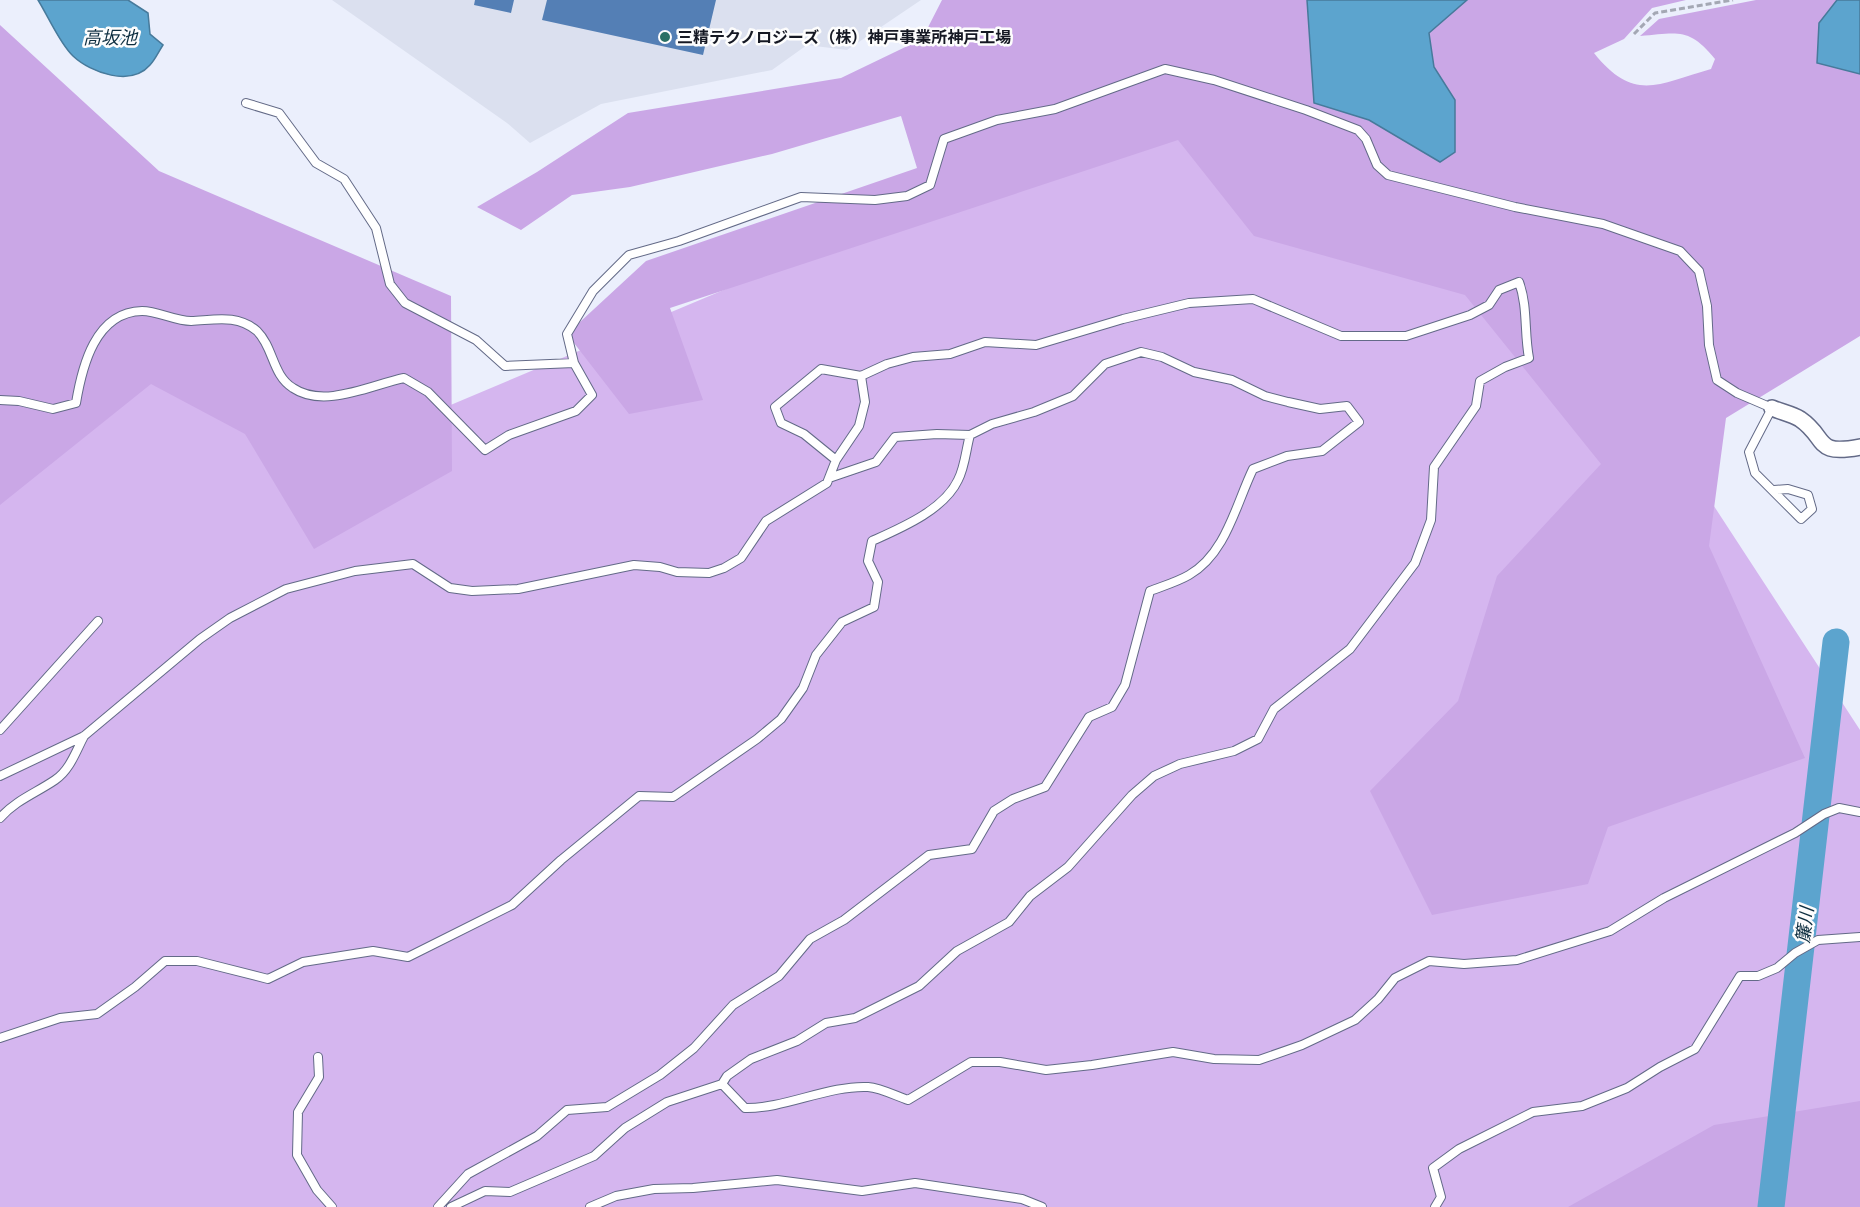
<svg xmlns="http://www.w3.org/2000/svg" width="1860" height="1207" viewBox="0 0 1860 1207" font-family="'Open Sans','Noto Sans JP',sans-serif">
  <rect width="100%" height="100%" fill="#ebeffc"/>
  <path fill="#dbe0ef" d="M332,0H921L847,50L807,45L772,70L601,104L530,143L507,123Z"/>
  <path fill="#d5b6ef" d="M1142,114L1547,250L1860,730V1170L1799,1207H0V419L101,269L301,468Z"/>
  <path fill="#caa7e6" d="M942,0H1686L1652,8L1624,39L1594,53C1634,103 1658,84 1711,69L1715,59C1689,27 1678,33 1640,36L1659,19L1756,0H1846L1860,56V336L1726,418L1709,546L1805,758L1608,827L1588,884L1432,915L1370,791L1458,701L1497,576L1601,464L1465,295L1254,236L1178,140L670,308L703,400L629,414L567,334L646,261L917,168L901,116L772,154L630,187L572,195L521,230L477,207L537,172L628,113L841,78L922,39Z
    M0,25L159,171L451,296L452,471L314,549L245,434L151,384L0,505Z
    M1860,1101V1207H1568L1714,1125Z"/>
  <path fill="#5ca4ce" stroke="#477a9b" stroke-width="1.5" d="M38,0H128L148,13L150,34L163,45C159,51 155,60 150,65C131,87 91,73 73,56C60,44 48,16 38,0Z
    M1307,0H1467L1429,33L1434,67L1455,100V152L1440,162L1369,120L1314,103Z
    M1837,0H1860V74L1817,63L1819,23Z"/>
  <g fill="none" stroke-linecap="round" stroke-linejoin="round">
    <path stroke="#5ca4ce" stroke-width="27" d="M1771,1207L1836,642"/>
  </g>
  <path fill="#547fb5" d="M475,0H514L511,13L474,5Z
    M547,0H716L703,55L542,20Z"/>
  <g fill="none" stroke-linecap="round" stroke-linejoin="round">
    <defs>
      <path id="service" d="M574,363L567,334L593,291L629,255L679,241L801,197L875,200L907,196L930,185L944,139L997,120L1055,109L1165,69L1214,80L1306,110L1358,130L1366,139L1377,165L1388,175L1515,207L1603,224L1680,251L1699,271L1707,306L1709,345L1717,380L1737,393L1772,408L1749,452L1755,473L1801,519L1812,509L1808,495L1788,489L1774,490
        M0,400L19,401L53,409L76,403C82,367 95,312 142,311C158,311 175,321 191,321C215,320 237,314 257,331C274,348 272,375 293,388C324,409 371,385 404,378L428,392L485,450L509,435L576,411L592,395L574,363L505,366L476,340L405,303L390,284L376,228L344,179L316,163L279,113L246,103
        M836,460L804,434L781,423L775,407L821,369L861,376
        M829,478L876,462L895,437L937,434L970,435
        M0,730L98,621
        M0,776L84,736L200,639L230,618L286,589L355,571L413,564L450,588L472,591L518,589L634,565L660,567L677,572L709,573L724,568L741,558L766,521L827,483L836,460L859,426L865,402L861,376L887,364L913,357L950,354L985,342L1036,345L1123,319L1189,303L1253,299L1341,336H1406L1470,315L1489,305L1499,290L1519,282C1528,307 1524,332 1529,358L1505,367L1480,381L1476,406L1434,467L1431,520L1415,563L1350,649L1274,709L1258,739L1234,751L1180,764L1154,776L1132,795L1068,867L1030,896L1009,922L957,951L919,986L855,1018L826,1023L797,1041L751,1059L727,1076L722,1084L745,1108C784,1109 829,1085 868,1087C881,1088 896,1096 908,1100L971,1062H1000L1046,1070L1092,1065L1173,1052L1214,1059L1259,1060L1302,1045L1355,1020L1378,999L1395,978L1429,961L1464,964L1517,960L1610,931L1664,898L1795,833L1824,814L1839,808L1860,812
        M0,818C16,800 36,793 55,780C70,770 76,751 84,736
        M0,1038L60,1018L97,1014L135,987L165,961H197L268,979L303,962L373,951L408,957L512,905L561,860L639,796L673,797L757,739L781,719L803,688L816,655L842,622L874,607L878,582L868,561L872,541C901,528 944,510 958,480C965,467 966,449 970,435L992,424L1034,412L1073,396L1105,364L1141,352L1162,357L1194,372L1232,380L1265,396L1288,402L1320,409L1347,406L1359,422L1322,451L1287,456L1253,469C1236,504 1226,554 1189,575C1177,582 1163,586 1150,591L1125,685L1112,707L1089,717L1045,787L1013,799L994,811L972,849L929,855L844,920L810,939L779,976L733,1005L694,1048L660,1075L607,1107L567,1110L537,1136L468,1174L438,1207
        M318,1057L319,1077L298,1112L297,1155L317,1190L332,1207
        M451,1207L485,1191L510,1192L594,1156L625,1128L667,1102L722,1084
        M590,1207L616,1196L654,1189L693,1188L777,1180L862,1191L915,1183L1022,1199L1042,1207
        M1435,1207L1441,1197L1433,1168L1459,1149L1533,1112L1582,1106L1627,1088L1660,1067L1695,1049L1740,976H1758L1777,968L1795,953L1818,940L1860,937"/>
      <path id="minor" d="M1772,408C1781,412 1792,414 1800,419C1828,438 1813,456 1860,447"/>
    </defs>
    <use href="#service" stroke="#636a87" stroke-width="10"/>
    <use href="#minor" stroke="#636a87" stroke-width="18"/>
    <path stroke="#a4a8b4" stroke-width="3" stroke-dasharray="6 3" stroke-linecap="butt" d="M1634,34L1655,13L1733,0"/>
    <use href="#service" stroke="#fff" stroke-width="8"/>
    <use href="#minor" stroke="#fff" stroke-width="15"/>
  </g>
  <circle fill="#2a7065" stroke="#fdfdfd" stroke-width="2" cx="665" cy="37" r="6"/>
  <g text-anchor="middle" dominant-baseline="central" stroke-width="5" stroke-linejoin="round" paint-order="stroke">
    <g font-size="16" font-weight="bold" fill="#151823" stroke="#fdfdfd" text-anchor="start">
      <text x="677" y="37">三精テクノロジーズ（株）神戸事業所神戸工場</text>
    </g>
    <g font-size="18" font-style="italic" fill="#0d2e40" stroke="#fdfdfd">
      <text x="110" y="37">高坂池</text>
      <text transform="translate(1804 925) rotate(-83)">簾川</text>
    </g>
  </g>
</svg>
